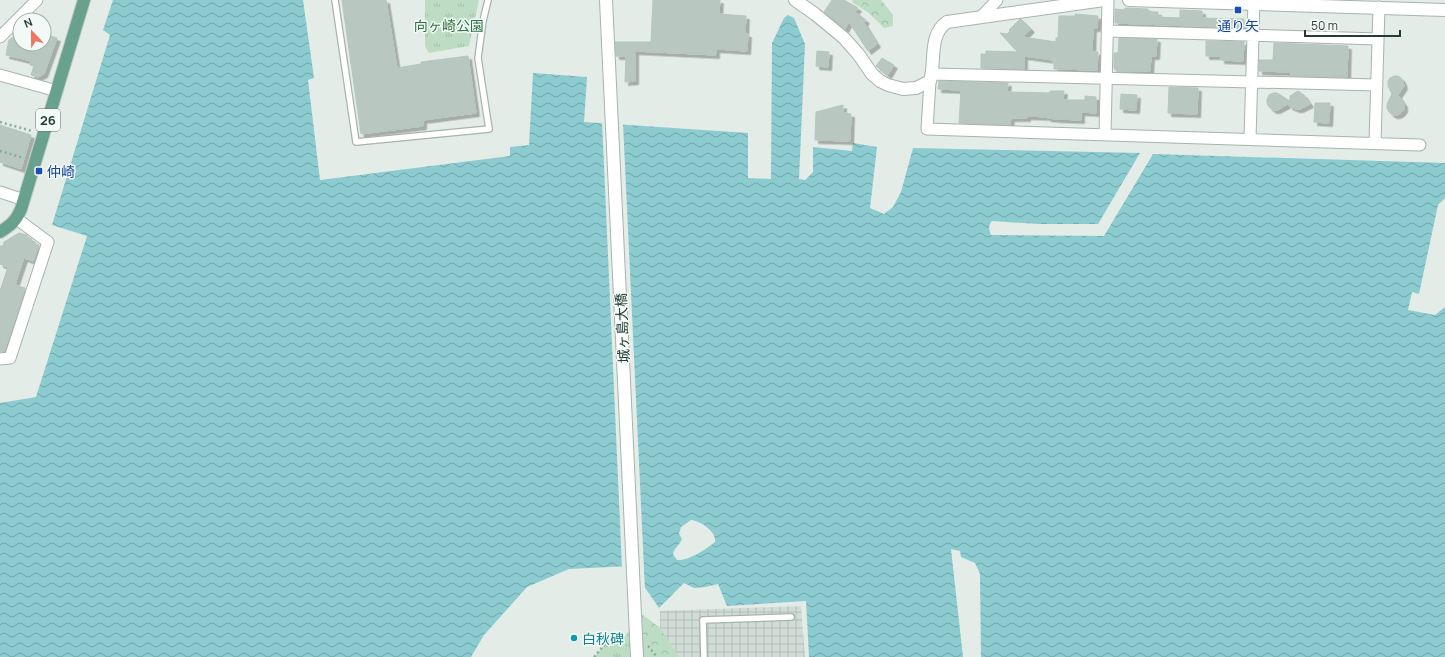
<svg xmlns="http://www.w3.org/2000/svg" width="1445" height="657" viewBox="0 0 1445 657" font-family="Manrope,'Noto Sans JP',sans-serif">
  <defs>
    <pattern id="industrial-grid" width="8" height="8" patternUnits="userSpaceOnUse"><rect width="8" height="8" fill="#d1dcd6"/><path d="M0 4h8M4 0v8" fill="none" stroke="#b3beb8"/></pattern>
    <pattern id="grass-tufts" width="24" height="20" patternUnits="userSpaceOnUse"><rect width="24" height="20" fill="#bcddc3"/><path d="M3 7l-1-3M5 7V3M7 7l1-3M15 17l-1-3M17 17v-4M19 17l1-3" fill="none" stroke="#a1bfa8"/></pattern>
    <pattern id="forest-crowns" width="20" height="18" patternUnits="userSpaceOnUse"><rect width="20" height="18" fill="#bcddc3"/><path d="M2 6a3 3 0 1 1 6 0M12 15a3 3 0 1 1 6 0" fill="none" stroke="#a1bfa8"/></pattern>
    <pattern id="water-waves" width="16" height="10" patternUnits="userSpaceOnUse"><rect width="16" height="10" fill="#8ccbd0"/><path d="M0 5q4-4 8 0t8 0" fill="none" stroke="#72a6aa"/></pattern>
    <filter id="shadow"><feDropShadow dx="3.5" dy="3.5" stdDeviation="0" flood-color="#0004"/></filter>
  </defs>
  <rect width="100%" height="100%" fill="#e3ece7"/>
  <path fill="url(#industrial-grid)" d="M801,606L805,657H679L660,628V611Z"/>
  <path fill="url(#grass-tufts)" d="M425,0H479L469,46L429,53L425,46Z
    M640,613L660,628L679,657H594L611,637H625Z"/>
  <path fill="url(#forest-crowns)" d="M852,0H881L893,15V26L884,28L869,13L853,3Z
    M640,613L660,628L679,657H657L649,647L625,637Z"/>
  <path fill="url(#water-waves)" fill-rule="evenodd" d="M113,0H303L314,78L308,80L320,180L510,156V147L529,145L533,73L587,77L584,122L748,133V178L771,179L772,43L784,18L788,15L794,18L805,44L799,179L805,180L813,172V147L852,151L853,143L877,147L870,208L884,214L893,207L901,192L913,148L1140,153L1098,224H1039L992,221C988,225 989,230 991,235L1104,236L1153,154L1445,163V198L1438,205L1419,294L1412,292L1408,310L1435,315L1445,307V657H981L980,574L975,563L961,557L960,551L951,549L963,657H809L806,601L727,606L718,584L705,587L694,588L684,583L659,608L630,566L569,569L527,587L484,635L471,657H0V403L36,397L87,236L52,225L110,35L103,30ZM691,520C701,521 717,532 715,542C706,549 689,561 677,560L673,554C674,548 680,545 682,539L679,534L681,527Z"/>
  <path fill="#e3ece7" d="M602,121L623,123L645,590L629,568H622Z"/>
  <path fill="#b8c7c0" stroke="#b5c6be" filter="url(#shadow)" d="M342,0H386L397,68L421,64V62L468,56L476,113L423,120V126L361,134Z
    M653,0H720L719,14L746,16L745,34H748L747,51L716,49V55L635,51V81L625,82L626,56H616L615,42H651Z
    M832,0H844L858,8L855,12L866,20L864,23L877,44L868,51L849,22L845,29L824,12Z
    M1125,8L1148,9V11H1151V12H1158V17L1180,18V10L1202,11V18L1244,19L1243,28L1115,23V9L1125,10Z
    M1075,14L1098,16L1097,28H1093L1092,52H1098L1097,70L1054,69V63H1053V60L1024,56V69L981,68V54H986V51L1018,52L1000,33L1007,34L1010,31L1009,30L1020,19H1021L1031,29L1023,37L1056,42V38H1058L1059,16H1075Z
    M20,33V44H44V34L57,38L44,74L38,77L31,75L34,66L30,65L31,61L6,55L9,40Z
    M1119,38L1157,39L1156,56H1151L1150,71L1117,72L1114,68V53H1118Z
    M1206,41L1244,42L1243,61L1221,60V56H1206Z
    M1274,43L1348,46L1347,77L1291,76V72L1259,71V60H1273Z
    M817,51L829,52L828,67L816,66Z
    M882,58L894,65L888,75L876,66Z
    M1394,76H1398L1401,78L1403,82L1404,86L1398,95L1404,104V109L1401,113L1397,115H1393L1389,112L1387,108V104L1392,94L1388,86V81L1390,78Z
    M939,81L1008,83L1007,92L1050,93V91H1064L1063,100H1085V96L1096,97V113L1081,112V120L1057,119L1047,118L1048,117L1027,116V118H1011L1010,125L959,123L961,90L938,89Z
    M1169,87L1198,88L1197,114L1168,113Z
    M1298,91L1304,95L1310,104L1300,109H1296L1289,106L1290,103L1277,110H1273L1269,107L1267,103V99L1269,95L1273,93H1277L1290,101V96Z
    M1121,94L1137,95L1136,110L1120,109Z
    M1315,103H1330L1329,123L1314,122Z
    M843,105V113L851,114L850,141L815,140L816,112Z
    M0,125L31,135L21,169L0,162Z
    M19,233L27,235V237L32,239L31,242L39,245L33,261L24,258L15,285L25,288L4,352H0V291L8,267L0,264V246H3L4,242Z"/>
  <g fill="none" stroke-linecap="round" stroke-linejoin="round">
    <defs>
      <path id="service" d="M335,0L356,142L489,129L478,58L483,21L488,0
        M704,657L703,620L791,617"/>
      <path id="minor" d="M981,17L997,0
        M1108,31L1378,39
        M0,37L37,0
        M932,74L1377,85
        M0,75L57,91
        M930,81L927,129L1420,145
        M1105,135L1108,0
        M1250,139L1254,0
        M1375,143L1379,7
        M0,192L24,200
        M0,359L10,358L48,242L17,219"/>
      <path id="tertiary" d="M795,0L815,14L844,38L859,55L872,74L880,81L888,85L903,89L916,88L930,81C936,62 928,35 947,22L1104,0
        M1129,0L1445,10"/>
      <path id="primary" d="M0,232C11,225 16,221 21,209L84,0"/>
    </defs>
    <use href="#service" stroke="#a6b4ae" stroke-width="8"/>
    <use href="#minor" stroke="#a6b4ae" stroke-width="13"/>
    <use href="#tertiary" stroke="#a6b4ae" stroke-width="14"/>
    <use href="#primary" stroke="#c1c9c6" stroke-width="14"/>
    <path stroke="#84af9e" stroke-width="2.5" stroke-dasharray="2 3" stroke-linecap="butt" d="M0,122L32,131
      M0,151L24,158
      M648,646L657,657
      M594,657L611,637H625"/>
    <use href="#service" stroke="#fff" stroke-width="5.5"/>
    <use href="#minor" stroke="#fff" stroke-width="11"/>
    <use href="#tertiary" stroke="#fff" stroke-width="12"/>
    <use href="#primary" stroke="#68a18e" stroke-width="12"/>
    <defs>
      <path id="tertiary-bridge" d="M606,0L637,657"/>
    </defs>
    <use href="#tertiary-bridge" stroke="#a6b4ae" stroke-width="14" stroke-linecap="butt"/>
    <use href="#tertiary-bridge" stroke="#fff" stroke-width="12"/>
  </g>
  <g fill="#1a4fb4" stroke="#f3f9f6" stroke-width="1.5">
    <rect x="1234" y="6" width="8" height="8" rx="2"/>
    <rect x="35" y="167" width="8" height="8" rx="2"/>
  </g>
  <circle fill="#0f9aa8" stroke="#f3f9f6" stroke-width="1.5" cx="574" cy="638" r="4"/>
  <g text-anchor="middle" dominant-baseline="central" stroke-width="3" stroke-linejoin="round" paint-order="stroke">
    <rect fill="#f3f9f6" stroke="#61756e" stroke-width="1" x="36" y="109" width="24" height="22" rx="3"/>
    <g font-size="13" font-weight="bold" fill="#233d34">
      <text x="48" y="120">26</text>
    </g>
    <g font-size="14" fill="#2e7343" stroke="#f3f9f6">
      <text x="449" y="25">向ヶ崎公園</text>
    </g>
    <g font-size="14" fill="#164399" stroke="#f3f9f6">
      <text x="1238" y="25">通り矢</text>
      <text x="47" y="171" text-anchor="start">仲崎</text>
    </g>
    <g font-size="14" fill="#233d34" stroke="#f3f9f6">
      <text transform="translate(622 328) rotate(-93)">城ヶ島大橋</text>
    </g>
    <g font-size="14" fill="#0d838f" stroke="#f3f9f6" text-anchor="start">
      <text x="582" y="638">白秋碑</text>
    </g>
  </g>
  <g transform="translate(32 32) rotate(338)"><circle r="19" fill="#f3f9f6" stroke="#a0aea8"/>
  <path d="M0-3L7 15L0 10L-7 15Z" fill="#ee775f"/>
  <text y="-6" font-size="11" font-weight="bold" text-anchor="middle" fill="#233d34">N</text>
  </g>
  <path d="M1305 30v6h95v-6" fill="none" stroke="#233d34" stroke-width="2"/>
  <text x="1311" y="30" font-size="12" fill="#233d34" stroke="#f3f9f6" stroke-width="3" paint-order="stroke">50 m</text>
</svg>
